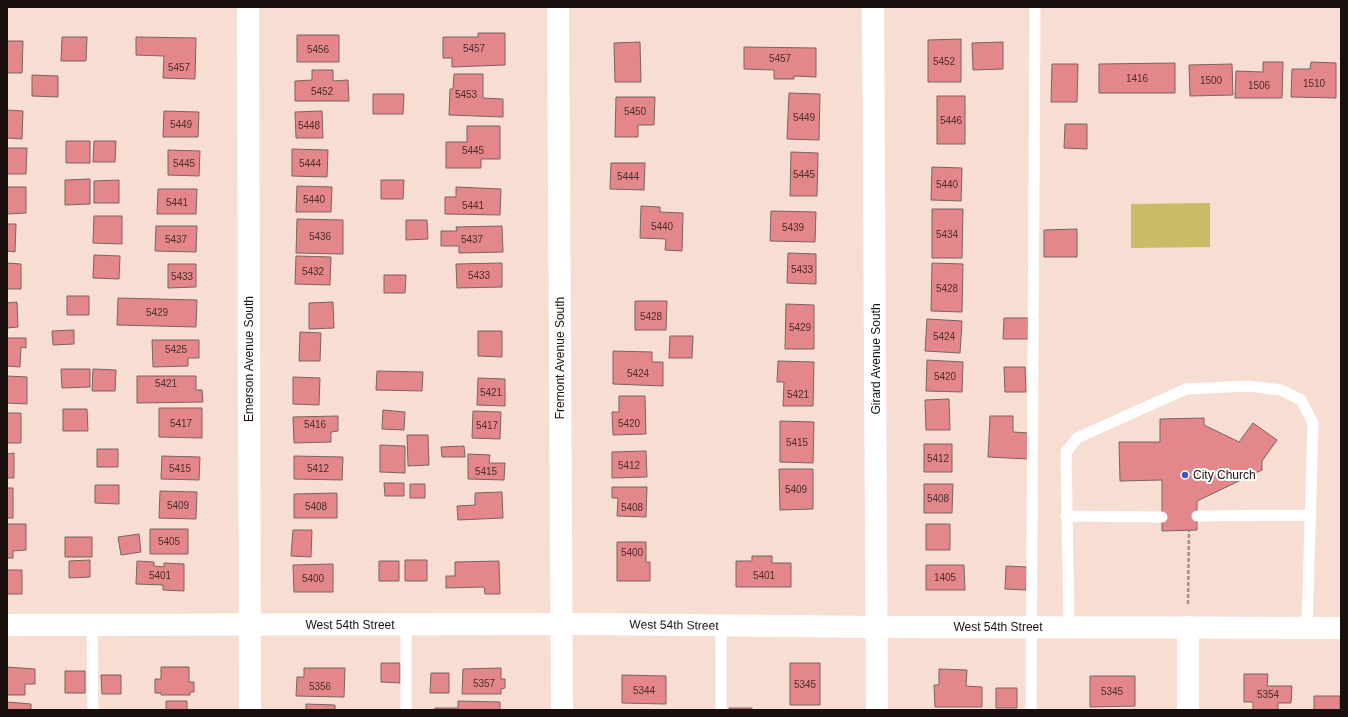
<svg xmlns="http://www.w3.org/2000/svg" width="1348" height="717" viewBox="0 0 1348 717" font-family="Arial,sans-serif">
  <rect width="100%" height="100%" fill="#f8ded2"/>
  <path fill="#cabb66" d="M1210,203V247L1131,248V204Z"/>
  <path fill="#e4878b" stroke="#7c6262" d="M478,33H505V65L452,67V58H443V37H478Z
    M297,35H339V62H297Z
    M62,37H87L86,61H61Z
    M136,37L196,38L195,79L163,78L164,56L136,55Z
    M961,39V82H928V40Z
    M7,41H23L22,73H7Z
    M640,42L641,82H615L614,43Z
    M1003,42V69L973,70L972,43Z
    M744,47L816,48V77L794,76V79H774V70L744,69Z
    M1263,62H1283L1282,98H1235L1236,71L1263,72Z
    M1311,62L1336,63V98L1291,97L1292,69H1310Z
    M1175,63V93H1099V64Z
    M1052,64H1078L1077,102H1051Z
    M1232,64L1233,95L1190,96L1189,65Z
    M312,70H333V81L348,80L349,101H295V81L312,80Z
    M454,74H483V98L503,99V117L449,115L450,89H453Z
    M32,75L58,76V97L32,96Z
    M789,93L820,94L819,140L787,139Z
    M373,94H404L403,114H373Z
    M937,96H965V144H937Z
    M616,97H655L654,125H638V137H615Z
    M7,110L23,111L22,139L7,138Z
    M164,111L199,112L198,137H163Z
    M322,111L323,138H296L295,112Z
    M1065,124H1087V149L1064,148Z
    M467,126H500V159H481V168H446V142H467Z
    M66,141H90V163H66Z
    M94,141H116L115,162H93Z
    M7,148H27L26,174H7Z
    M292,149L328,150L327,177L292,176Z
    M168,150L200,151L199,176L168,175Z
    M791,152L818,153L817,196H790Z
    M611,163H645L644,190L610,189Z
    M932,167L962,168L961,201L931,200Z
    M90,179V204L65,205V180Z
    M119,180V203H94V181Z
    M381,180H404L403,199H381Z
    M297,186L332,187L331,212H296Z
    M7,187H26V213L7,214Z
    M456,187L501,189L500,215L445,214V197H456Z
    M158,189H197L196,214H157Z
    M641,206L660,207V212L683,213L682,251L665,250L666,239L640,238Z
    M932,209H963L962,258H932Z
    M771,211L816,212L815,242L770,241Z
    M94,216H122V244L93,243Z
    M297,219L343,220V254L296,253Z
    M406,220H427L428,239L406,240Z
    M7,224H16L15,252L7,251Z
    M156,226H197L196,252L155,251Z
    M502,226L503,252L459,253V246H441V231H457L456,227Z
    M1077,229V257H1044V230Z
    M788,253L816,254V284L787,283Z
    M94,255L120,256L119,279L93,278Z
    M296,256L331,257L330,285L295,284Z
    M7,263L21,264V289H7Z
    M502,263V287L457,288L456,264Z
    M932,263L963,264L962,312L931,311Z
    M168,264H196V287L168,288Z
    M384,275H406L405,293H384Z
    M67,296H89V315H67Z
    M118,298L197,300L196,327L117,325Z
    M635,301H667L666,330H635Z
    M17,302L18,327L7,328V303Z
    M333,302L334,328L309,329V303Z
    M786,304L814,305V349H785Z
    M1004,318H1028V339H1003Z
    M927,319L962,321L960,353L925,351Z
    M74,330V344L53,345L52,331Z
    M478,331H502V357L478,356Z
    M300,332L321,333L320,361H299Z
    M670,336H693L692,358H669Z
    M7,338H26V348L21,347L20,367L7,366Z
    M152,340H199V358H188V366L153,367Z
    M613,351L652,352V362H663V386L613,384Z
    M927,360L963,362L962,392L926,391Z
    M778,361L814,362L813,406H783L784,382H777Z
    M1004,367H1025L1026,392H1005Z
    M61,369H90V387L62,388Z
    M93,369L116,370L115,391H92Z
    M377,371L423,372L422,391L376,390Z
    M7,376L27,377V404L7,403Z
    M137,376H196V390H202L203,402L137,403Z
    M293,377L320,378L319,405L293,404Z
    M478,378L505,379V406L477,405Z
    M619,396H645L646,434L613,435L612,412H619Z
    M949,399L950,430H926L925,400Z
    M159,408H202V438L159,437Z
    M63,409H87L88,431H63Z
    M383,410L405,412L404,430L382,429Z
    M473,411L501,412L500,439L472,438Z
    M7,413H21V443H7Z
    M338,416V431L331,432V442L294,443L293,417Z
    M990,416H1013V432L1029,433L1028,459L988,457Z
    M1204,418V425L1239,442L1253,423L1277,440L1262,461V470L1197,501V530L1162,531V480L1120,481L1119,442H1160V419Z
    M780,421L814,422L813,463L780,462Z
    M407,435H428L429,465L408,466Z
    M924,444H952V472H924Z
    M380,445L405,446V473L380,472Z
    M464,446L465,457H442L441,447Z
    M97,449H118V467H97Z
    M646,451L647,477L612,478V452Z
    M14,453V478H7V454Z
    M468,454L490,455L489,463H505L504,480L468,479Z
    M162,456L200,457L199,480L161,479Z
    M294,456L343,457L342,480L294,479Z
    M779,469H813V509L780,510Z
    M384,483H404V496H385Z
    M410,484H425V498H410Z
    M924,484H953L952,513H924Z
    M95,485H119V504L95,503Z
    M612,487H647L646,517L617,516L618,498H612Z
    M7,488H13V518H7Z
    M160,491L197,492L196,519L159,518Z
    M502,492L503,518L458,520L457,506L475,505V493Z
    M337,493V518H294V494Z
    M7,524H26V550L13,551V558H7Z
    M926,524H950V550H926Z
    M150,529H188V554H150Z
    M293,530H312L311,557L291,556Z
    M139,534L141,552L121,555L118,537Z
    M65,537H92V557H65Z
    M617,542H646V562H650V581H617Z
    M752,556H772V563H791V587H736V561H752Z
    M90,560V577L69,578V561Z
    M405,560H427V581H405Z
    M137,561L154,562V566L164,567V563L184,564V591L163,590V585L136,584Z
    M379,561H399V581H379Z
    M499,561L500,594H485L484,587L446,588V576H455V562Z
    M333,564V592H294L293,565Z
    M926,565H964L965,590H926Z
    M1006,566L1027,567L1026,590L1005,589Z
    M7,570H22V594H7Z
    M381,663H400V683L381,682Z
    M790,663H820V705H790Z
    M7,667L35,669V684H25V695H7Z
    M161,667H189V682H194V692H190V695H161V693H155V679H161Z
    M304,668H345L344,697L296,696L297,677H304Z
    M501,668V679H505V688L501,689V694H462L463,669Z
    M939,669L967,670L966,686L982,687V707H935L934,685H939Z
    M65,671H85V693H65Z
    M431,673H449V693H430Z
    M1244,674H1268L1267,686H1292L1291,703H1278V710H1253V702H1244Z
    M101,675H121V694H102Z
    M622,675L666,676V704L622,703Z
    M1090,676H1135V706L1090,707Z
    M996,688H1017V708H996Z
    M1314,696H1340V710H1314Z
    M166,701H187V710H166Z
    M458,701L500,702V710H434L435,708H458Z
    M7,702L31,704V710H7Z
    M306,704L335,705V710H297H306Z
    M729,708H752V710H729Z"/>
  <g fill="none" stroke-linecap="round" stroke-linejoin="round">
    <path stroke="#a59189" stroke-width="2.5" stroke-dasharray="4 2" stroke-linecap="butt" d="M1188,604L1189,531"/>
    <path stroke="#fff" stroke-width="11" d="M1066,516L1162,517
      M1197,516L1311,515
      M92,625L93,710
      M406,625V710
      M721,626V710
      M1069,627L1066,452L1077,438L1186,389L1249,386L1281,390L1301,400L1313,423L1307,628
      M1031,710L1035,7"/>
    <path stroke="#fff" stroke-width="22" d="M248,7L250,710
      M558,7L562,710
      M873,7L877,710
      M1188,710V627"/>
    <path stroke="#fff" stroke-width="22" d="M7,625L582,624L877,627L1341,628"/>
  </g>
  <circle fill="#3c58ca" stroke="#fff" stroke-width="1.5" cx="1185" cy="475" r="4"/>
  <g text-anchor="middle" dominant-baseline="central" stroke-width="4" stroke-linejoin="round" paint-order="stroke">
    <g font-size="10" fill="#4c2e2c">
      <text x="474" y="48">5457</text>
      <text x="318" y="49">5456</text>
      <text x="780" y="58">5457</text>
      <text x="944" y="61">5452</text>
      <text x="179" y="67">5457</text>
      <text x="1137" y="78">1416</text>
      <text x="1211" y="80">1500</text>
      <text x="1314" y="83">1510</text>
      <text x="1259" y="85">1506</text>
      <text x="322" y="91">5452</text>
      <text x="466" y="94">5453</text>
      <text x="635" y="111">5450</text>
      <text x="804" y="117">5449</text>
      <text x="951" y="120">5446</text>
      <text x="181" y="124">5449</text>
      <text x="309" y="125">5448</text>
      <text x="473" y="150">5445</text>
      <text x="184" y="163">5445</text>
      <text x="310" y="163">5444</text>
      <text x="804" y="174">5445</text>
      <text x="628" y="176">5444</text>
      <text x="947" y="184">5440</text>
      <text x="314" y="199">5440</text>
      <text x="177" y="202">5441</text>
      <text x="473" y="205">5441</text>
      <text x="662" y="226">5440</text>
      <text x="793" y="227">5439</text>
      <text x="947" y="234">5434</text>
      <text x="320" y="236">5436</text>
      <text x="176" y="239">5437</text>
      <text x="472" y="239">5437</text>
      <text x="802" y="269">5433</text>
      <text x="313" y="271">5432</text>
      <text x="479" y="275">5433</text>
      <text x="182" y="276">5433</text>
      <text x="947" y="288">5428</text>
      <text x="157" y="312">5429</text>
      <text x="651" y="316">5428</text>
      <text x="800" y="327">5429</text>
      <text x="944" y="336">5424</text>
      <text x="176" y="349">5425</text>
      <text x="638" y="373">5424</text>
      <text x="945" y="376">5420</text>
      <text x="166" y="383">5421</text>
      <text x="491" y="392">5421</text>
      <text x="798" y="394">5421</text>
      <text x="181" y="423">5417</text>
      <text x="629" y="423">5420</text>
      <text x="315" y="424">5416</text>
      <text x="487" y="425">5417</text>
      <text x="797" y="442">5415</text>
      <text x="938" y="458">5412</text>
      <text x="629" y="465">5412</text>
      <text x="180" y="468">5415</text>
      <text x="318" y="468">5412</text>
      <text x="486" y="471">5415</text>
      <text x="796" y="489">5409</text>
      <text x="938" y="498">5408</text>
      <text x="178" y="505">5409</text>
      <text x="316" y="506">5408</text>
      <text x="632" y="507">5408</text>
      <text x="169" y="541">5405</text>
      <text x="632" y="552">5400</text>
      <text x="160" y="575">5401</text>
      <text x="764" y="575">5401</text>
      <text x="945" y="577">1405</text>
      <text x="313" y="578">5400</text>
      <text x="484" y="683">5357</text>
      <text x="805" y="684">5345</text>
      <text x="320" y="686">5356</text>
      <text x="644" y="690">5344</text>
      <text x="1112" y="691">5345</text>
      <text x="1268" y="694">5354</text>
    </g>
    <g font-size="12" fill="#19100d" stroke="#fff">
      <text transform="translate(560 358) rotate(-90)">Fremont Avenue South</text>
      <text transform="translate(249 359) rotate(-90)">Emerson Avenue South</text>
      <text transform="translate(876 359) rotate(-90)">Girard Avenue South</text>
      <text x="350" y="625">West 54th Street</text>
      <text transform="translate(674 625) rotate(1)">West 54th Street</text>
      <text x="998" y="627">West 54th Street</text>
    </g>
    <g font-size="12" fill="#19100d" stroke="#fff" text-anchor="start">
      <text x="1193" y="475">City Church</text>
    </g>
  </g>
  <rect width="1348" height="717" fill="none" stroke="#19100d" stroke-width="16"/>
</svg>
